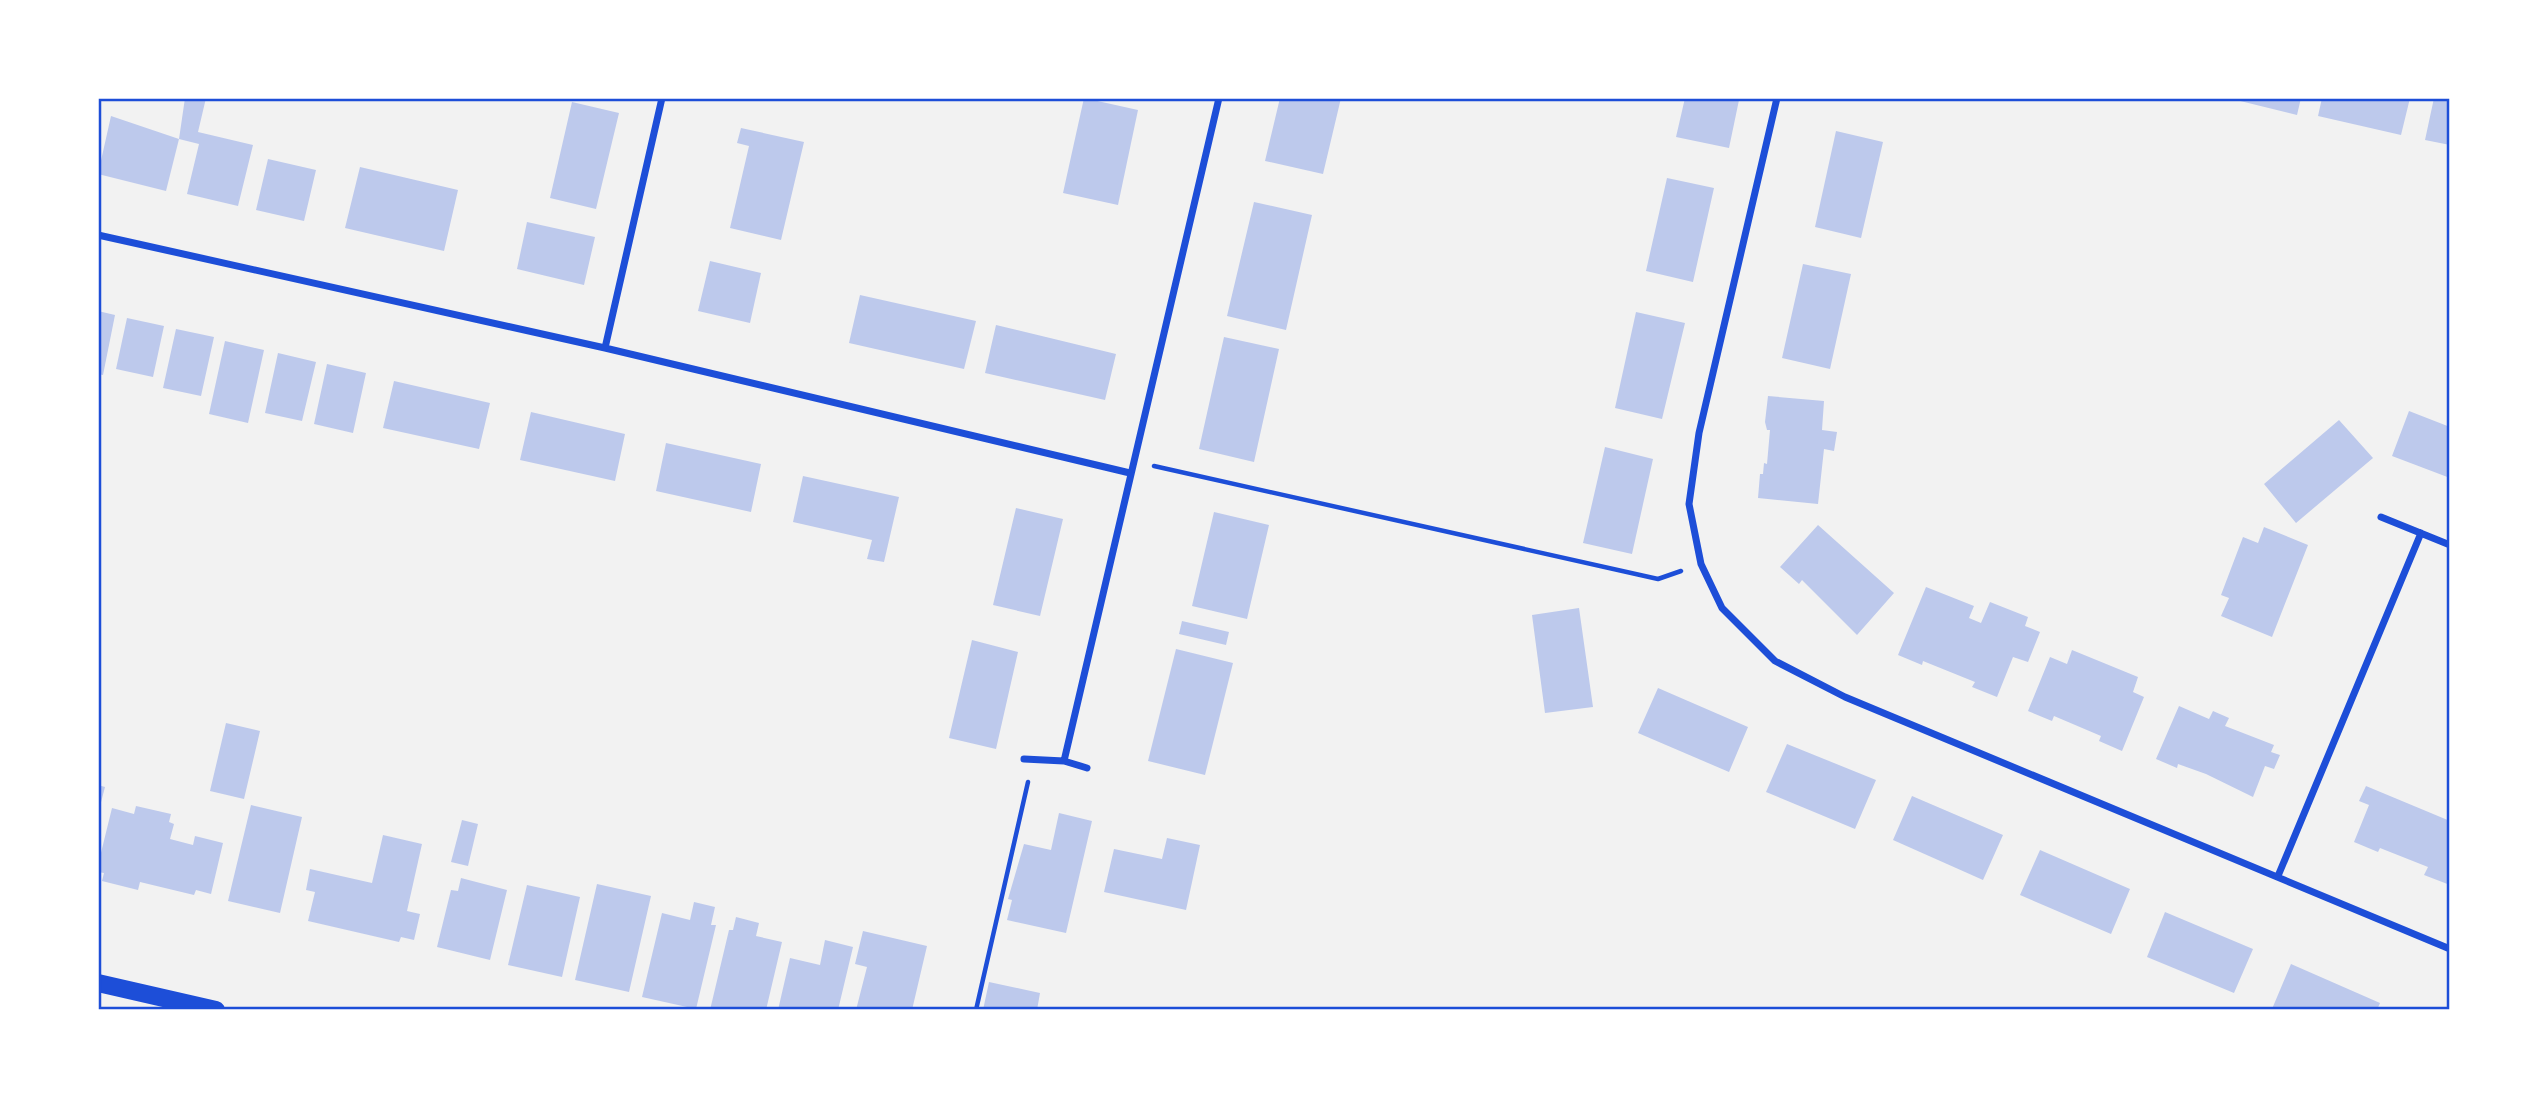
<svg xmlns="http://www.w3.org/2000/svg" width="2548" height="1108" viewBox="0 0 2548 1108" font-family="Raleway,sans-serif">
  <rect width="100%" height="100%" fill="#f2f2f2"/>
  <path fill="#bdc9ec" d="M185,98H206L198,132L253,145L238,206L187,194L199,144L179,139Z
    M1084,98L1138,110L1118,205L1063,193Z
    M1280,98H1341L1323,174L1265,161Z
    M1685,98L1739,100L1729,148L1676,137Z
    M2228,98H2301L2297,115Z
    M2322,98H2410L2401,135L2318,116Z
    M2434,98H2450V145L2425,140Z
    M572,102L619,113L596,209L550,198Z
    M111,116L179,139L166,191L98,174Z
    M741,128L804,142L781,240L730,228L749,146L737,143Z
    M1836,131L1883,142L1861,238L1815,227Z
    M268,159L316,170L304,221L256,210Z
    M360,167L458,190L444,251L345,228Z
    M1667,178L1714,188L1693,282L1646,271Z
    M1254,202L1312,215L1286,330L1227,316Z
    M527,222L595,237L584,285L517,269Z
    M710,261L761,273L750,323L698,311Z
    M1803,264L1851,274L1830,369L1782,358Z
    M860,295L976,321L964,369L849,343Z
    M98,311L115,315L103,375L98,374Z
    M1636,312L1685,323L1662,419L1615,408Z
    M127,318L164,326L153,377L116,369Z
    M996,325L1116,354L1105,400L985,373Z
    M176,329L214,337L201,396L163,388Z
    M1224,337L1279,349L1254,462L1199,449Z
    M225,341L264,350L248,423L209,414Z
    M278,353L316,362L302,421L265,413Z
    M327,364L366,373L353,433L314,424Z
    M394,381L490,403L479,449L383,428Z
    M1768,396L1824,401L1822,430L1837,432L1834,451L1824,449L1818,504L1758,498L1760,474H1763L1764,463L1767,464L1770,430H1767L1765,422Z
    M2409,411L2450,427V478L2392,456Z
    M531,412L625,434L615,481L520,460Z
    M2339,420L2373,458L2296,523L2264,484Z
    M666,443L761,464L751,512L656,491Z
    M1605,447L1653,459L1632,554L1583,543Z
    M803,476L899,497L884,562L867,559L872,540L793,522Z
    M1016,508L1063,519L1040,616L993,605Z
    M1214,512L1269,525L1247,619L1192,606Z
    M1818,525L1894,593L1857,635L1802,580L1799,584L1780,567Z
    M2264,527L2308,545L2272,637L2221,616L2229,598L2221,595L2243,537L2258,543Z
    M1926,587L1974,606L1969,618L1981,623L1990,602L2028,617L2025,626L2040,632L2028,662L2013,657L1997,697L1972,687L1975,682L1923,661L1922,665L1898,655Z
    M1579,608L1593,707L1545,713L1532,615Z
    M1182,621L1229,632L1226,645L1179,634Z
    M972,640L1018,652L996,749L949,738Z
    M1176,649L1233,663L1205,775L1148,761Z
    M2072,650L2138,677L2133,692L2144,697L2122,751L2099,741L2101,736L2054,716L2052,721L2028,711L2050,657L2067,664Z
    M1658,688L1748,727L1729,772L1638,733Z
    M2179,706L2209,719L2213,711L2229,718L2225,726L2274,745L2271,752L2280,755L2274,769L2265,766L2253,797L2206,774L2178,764L2177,768L2156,759Z
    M226,723L260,731L244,799L210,791Z
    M1787,744L1876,780L1855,829L1766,792Z
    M98,785L105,787L99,810H98Z
    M2366,786L2450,821V885L2424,875L2428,867L2380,848L2378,852L2354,842L2369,805L2359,801Z
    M1912,796L2003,835L1983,880L1893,840Z
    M251,805L302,817L280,913L228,901Z
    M136,806L171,814L169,822L174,824L170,839L193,845L195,836L223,843L211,894L196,890L194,895L140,882L138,890L102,881L104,873L98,872V865L112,808L134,814Z
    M1059,813L1092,821L1066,933L1007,920L1012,900L1008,899L1024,844L1051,850Z
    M462,820L478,824L468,866L451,862Z
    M383,835L422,844L407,911L420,914L414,940L401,937L399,942L308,921L315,892L306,890L310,869L372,883Z
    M1167,838L1200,845L1186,910L1104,892L1114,849L1162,859Z
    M2040,850L2130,889L2111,934L2020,895Z
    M461,878L507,890L490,960L437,947L451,890L458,891Z
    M597,884L651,896L629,992L575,980Z
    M527,885L580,897L562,977L508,965Z
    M694,902L715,907L711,925H716L696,1009L642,997L662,913L690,920Z
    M2165,912L2253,949L2234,993L2147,957Z
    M736,917L759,923L756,936L782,942L766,1010H710L729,930H733Z
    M863,931L927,946L912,1010H856L867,967L855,964Z
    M825,940L853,947L838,1010H778L790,958L820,965Z
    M2291,964L2380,1003L2377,1010L2272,1009Z
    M989,982L1040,993L1037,1010H983Z"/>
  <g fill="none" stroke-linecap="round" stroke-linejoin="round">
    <path stroke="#1d4ed8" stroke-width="4.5" d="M1154,466L1658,579L1681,571
      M976,1010L1028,782"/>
    <path stroke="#1d4ed8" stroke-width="7" d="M1777,98L1699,433L1689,504L1701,564L1722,608L1775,661L1845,697L2450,949
      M98,235L605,348L1130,473
      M605,348L662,98
      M2381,517L2450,545
      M1024,759L1064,761L1087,768
      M1064,761L1219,98
      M2278,876L2421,533"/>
    <path stroke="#1d4ed8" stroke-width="18" d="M98,983L216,1010"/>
  </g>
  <rect width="2548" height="1108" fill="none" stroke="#ffffff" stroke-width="200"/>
  <rect x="100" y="100" width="2348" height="908" fill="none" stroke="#1d4ed8" stroke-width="2.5"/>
</svg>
